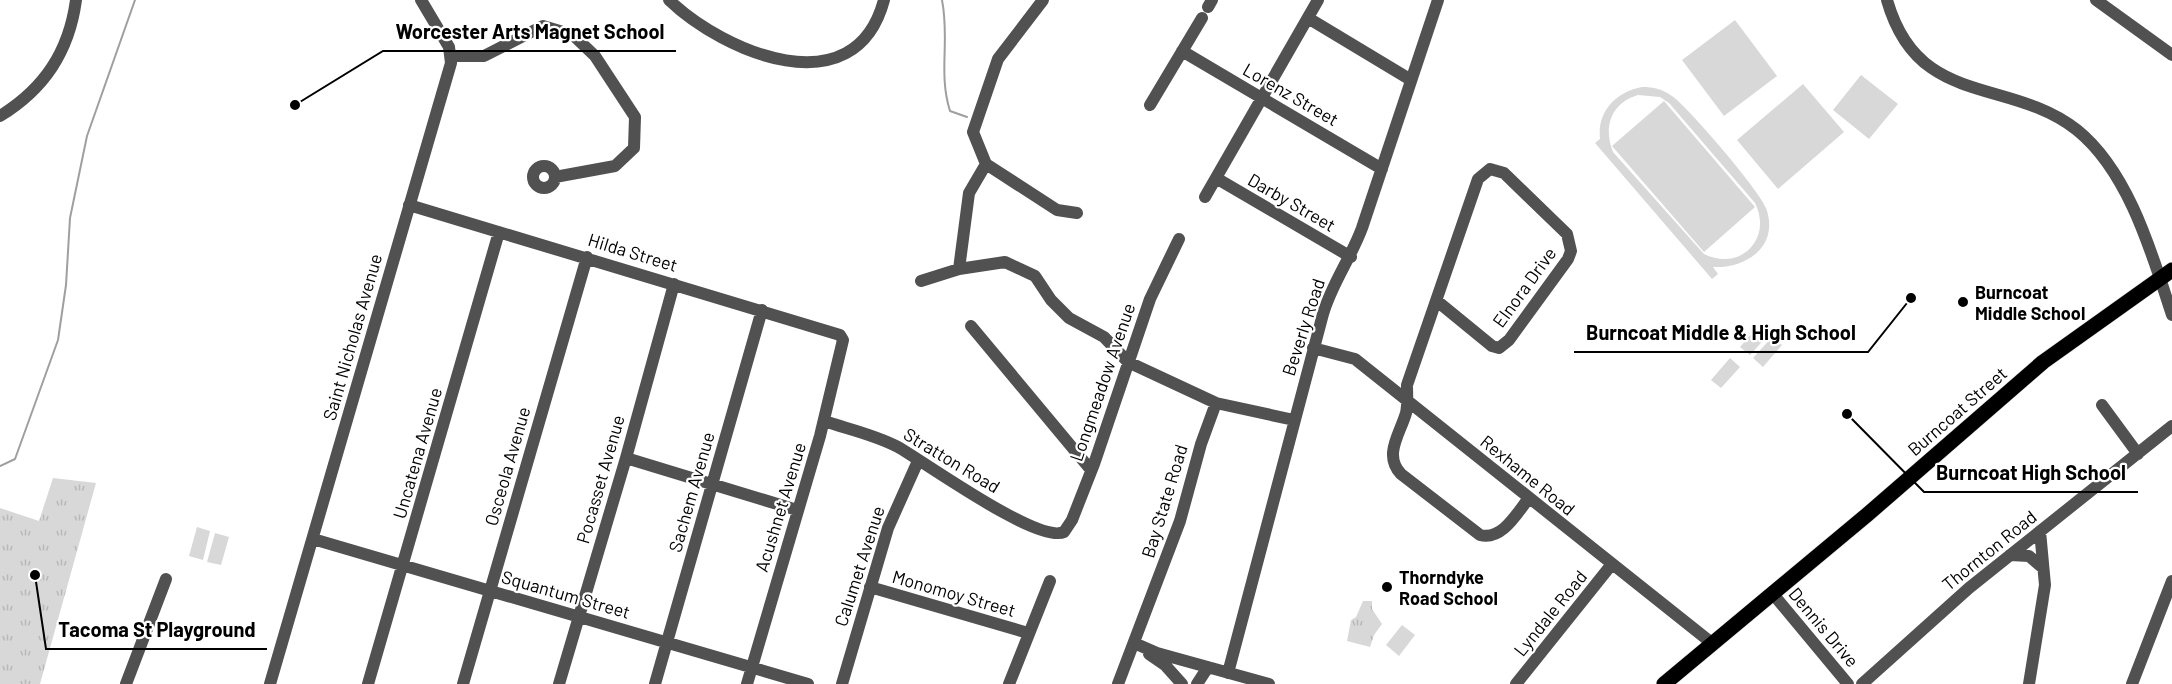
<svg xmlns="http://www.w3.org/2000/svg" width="2172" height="684" viewBox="0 0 2172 684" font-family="Barlow,sans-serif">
  <defs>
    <pattern id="park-tufts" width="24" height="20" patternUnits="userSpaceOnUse" patternTransform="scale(1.5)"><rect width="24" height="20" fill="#d8d8d8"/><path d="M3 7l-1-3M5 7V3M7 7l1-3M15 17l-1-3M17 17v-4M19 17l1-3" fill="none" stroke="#b8b8b8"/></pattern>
  </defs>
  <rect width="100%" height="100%" fill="#fff"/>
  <path fill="#d8d8d8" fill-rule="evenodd" d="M1735,20L1777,76L1724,116L1682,60Z
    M1861,75L1898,104L1869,139L1833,110Z
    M1803,84L1844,132L1778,189L1737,140Z
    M1642,87C1654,87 1662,89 1672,96C1689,108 1759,190 1766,208C1780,246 1746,269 1713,267L1718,274L1712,279L1595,143L1600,139C1597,111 1616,92 1642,87ZM1638,95L1660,97L1669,103L1755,203C1773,239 1740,272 1704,254L1613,152C1603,127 1611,103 1638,95Z
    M1664,101L1755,207L1704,252L1612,146Z
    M1759,325L1769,334L1750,355L1740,347Z
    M1772,337L1782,345L1763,367L1753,358Z
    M1730,358L1740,367L1721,388L1711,380Z
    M197,527L210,531L203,560L189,556Z
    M215,533L229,537L221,565L207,562Z
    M1402,625L1415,635L1399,656L1386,645Z"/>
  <path fill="url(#park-tufts)" d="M53,478L96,483L40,684H0V508L39,521Z
    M1363,601H1372V609L1382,624L1374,635L1370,647L1347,641L1351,620L1356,617Z"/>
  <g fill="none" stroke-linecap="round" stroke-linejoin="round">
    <path stroke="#9f9f9f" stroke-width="2" d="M942,0C950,40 938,73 950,111L967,117
      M0,466L15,459L58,340L66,285L70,218L87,136L135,0"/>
    <defs>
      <path id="major" d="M1664,684L1868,514L2043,362L2172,270"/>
    </defs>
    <use href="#major" stroke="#dbdbdb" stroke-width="16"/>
    <path stroke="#515151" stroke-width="12" d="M669,0C723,52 855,109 884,0
      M1887,0C1918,109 2008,76 2077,130C2129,172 2152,254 2172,315
      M2096,0L2172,55
      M1208,7L1212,0
      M1308,18L1411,80
      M1182,51L1382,169
      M452,56H484L543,26L573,35L595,56L635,117L634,148L615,166L555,177
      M1150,105L1202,18
      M0,116C44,89 69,52 76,0
      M986,164L1057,210L1077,213
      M533 177a11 11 0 1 1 22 0a11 11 0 1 1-22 0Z
      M1216,178L1351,257
      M1205,197L1318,0
      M409,205L840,335L843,340L820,436L747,684
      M959,269L969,193L986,164L973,132L998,59L1043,0
      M921,281L959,269L1005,262L1035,276L1051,300L1069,318L1104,337L1128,362L1216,403
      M1437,301L1492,346L1499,348L1509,340L1568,259L1571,251L1567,234L1504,173L1490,169L1478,179L1407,385C1407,394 1408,404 1406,413C1400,434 1383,455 1401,474L1480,535C1502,541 1517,513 1529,498
      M971,326L1091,470
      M1313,348L1355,359L1713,644
      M2102,405L2138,454
      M824,421C848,429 876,435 898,447C926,463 1038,544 1064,532L1072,520L1094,464L1150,299L1179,239
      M626,458L797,510
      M313,539L808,684
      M2010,555L2029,556L2043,568
      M870,587L1028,633
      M1773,594L1848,684
      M1134,643L1157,653L1269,684
      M1149,654L1165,665L1182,684
      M1228,673L1323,314C1332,283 1351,258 1362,228L1438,0
      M126,684L166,579
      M270,684L451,63L449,47L421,0
      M368,684L499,232
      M463,684L587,257
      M559,684L626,458L674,284
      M655,684L762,310
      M842,684L888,528L918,461
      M1009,684L1050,581
      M1118,684L1180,521L1201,444L1216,403L1294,420
      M1197,684L1208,667
      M1516,684L1612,564
      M1862,684L1969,588L2172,426
      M2029,684L2045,585L2040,531
      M2132,684L2172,581"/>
    <use href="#major" stroke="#000" stroke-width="15"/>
  </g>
  <g fill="#000" stroke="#fff" stroke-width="2">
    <circle cx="1963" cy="302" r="6"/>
    <circle cx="1387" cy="587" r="6"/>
  </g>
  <g text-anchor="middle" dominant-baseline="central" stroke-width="4.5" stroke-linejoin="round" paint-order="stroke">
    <g font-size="18" fill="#000" stroke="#fff">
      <text transform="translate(1291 94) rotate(30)">Lorenz Street</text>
      <text transform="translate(1292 202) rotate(30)">Darby Street</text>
      <text transform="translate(633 252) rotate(17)">Hilda Street</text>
      <text transform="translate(1524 287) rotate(-54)">Elnora Drive</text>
      <text transform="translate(1303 327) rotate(-72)">Beverly Road</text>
      <text transform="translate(352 337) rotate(-74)">Saint Nicholas Avenue</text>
      <text transform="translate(1102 382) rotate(-71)">Longmeadow Avenue</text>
      <text transform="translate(1957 411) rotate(-41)">Burncoat Street</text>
      <text transform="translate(417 453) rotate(-74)">Uncatena Avenue</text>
      <text transform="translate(952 460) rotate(31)">Stratton Road</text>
      <text transform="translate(507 466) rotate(-74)">Osceola Avenue</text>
      <text transform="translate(1528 475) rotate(39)">Rexhame Road</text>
      <text transform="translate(600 479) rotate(-74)">Pocasset Avenue</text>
      <text transform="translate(691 492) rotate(-74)">Sachem Avenue</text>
      <text transform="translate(1164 501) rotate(-73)">Bay State Road</text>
      <text transform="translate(780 507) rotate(-73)">Acushnet Avenue</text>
      <text transform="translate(1989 550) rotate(-39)">Thornton Road</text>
      <text transform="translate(859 566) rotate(-72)">Calumet Avenue</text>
      <text transform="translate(954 593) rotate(16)">Monomoy Street</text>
      <text transform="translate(566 594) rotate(16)">Squantum Street</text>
      <text transform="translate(1550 613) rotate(-51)">Lyndale Road</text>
      <text transform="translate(1824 627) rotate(50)">Dennis Drive</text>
    </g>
    <g font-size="18" font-weight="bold" fill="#000" stroke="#fff" text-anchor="start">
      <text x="1975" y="292">Burncoat<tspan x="1975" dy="21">Middle School</tspan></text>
      <text x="1399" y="577">Thorndyke<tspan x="1399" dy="21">Road School</tspan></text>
    </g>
  </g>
  <path fill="none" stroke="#000" stroke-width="2" d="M295 105L383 51H676M1911 298L1868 352H1574M1847 414L1924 492H2138M35 575L46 649H267"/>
  <g fill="#000" stroke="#fff" stroke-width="2">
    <circle cx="295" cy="105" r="6"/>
    <circle cx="1911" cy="298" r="6"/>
    <circle cx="1847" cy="414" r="6"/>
    <circle cx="35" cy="575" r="6"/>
  </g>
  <g font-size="20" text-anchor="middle" font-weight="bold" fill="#000" stroke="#fff" stroke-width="4.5" stroke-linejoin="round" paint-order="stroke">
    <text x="530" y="39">Worcester Arts Magnet School</text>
    <text x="1721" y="340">Burncoat Middle &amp; High School</text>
    <text x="2031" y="480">Burncoat High School</text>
    <text x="157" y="637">Tacoma St Playground</text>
  </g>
</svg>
